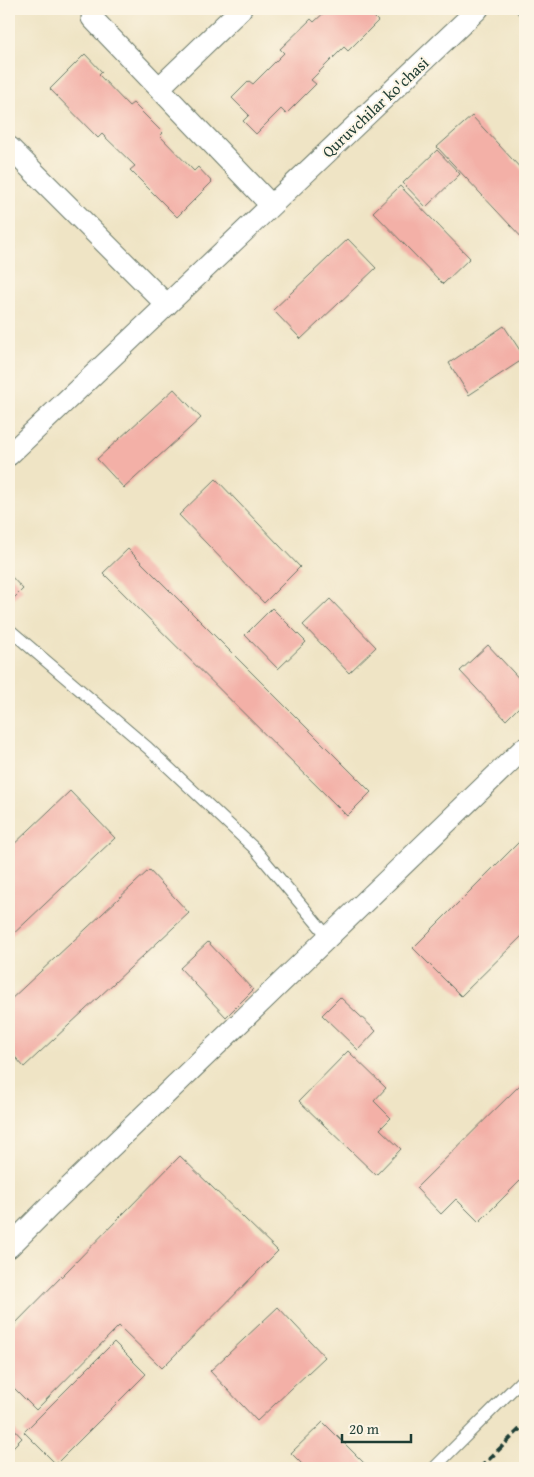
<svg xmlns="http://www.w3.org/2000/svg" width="534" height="1477" viewBox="0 0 534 1477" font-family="'Gentium Book Plus',serif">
  <rect width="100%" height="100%" fill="#fcf5e5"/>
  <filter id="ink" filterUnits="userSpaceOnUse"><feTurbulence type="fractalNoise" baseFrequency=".02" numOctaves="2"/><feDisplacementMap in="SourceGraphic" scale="10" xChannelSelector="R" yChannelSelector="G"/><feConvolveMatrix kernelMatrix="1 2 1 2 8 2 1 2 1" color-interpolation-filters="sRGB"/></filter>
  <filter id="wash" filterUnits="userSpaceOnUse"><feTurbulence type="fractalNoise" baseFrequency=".0096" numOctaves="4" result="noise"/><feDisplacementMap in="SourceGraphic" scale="20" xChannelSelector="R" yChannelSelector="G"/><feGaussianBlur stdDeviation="1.12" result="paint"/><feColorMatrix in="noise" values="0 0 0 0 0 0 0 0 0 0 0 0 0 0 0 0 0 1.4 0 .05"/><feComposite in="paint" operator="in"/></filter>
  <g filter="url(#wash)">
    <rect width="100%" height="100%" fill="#efe4c5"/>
    <g id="blocks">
      <path fill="#f3b0a7" d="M328,9H382L374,17L378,21L348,51L344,47L311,80L316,84L286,114L281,109L256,134L243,121L249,115L232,98L249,81L253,84L284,53L280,49L311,19L314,22Z
        M85,54L102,72L99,75L129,106L133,103L163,133L160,136L194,171L198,167L212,182L177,217L130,170L135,166L102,134L98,138L50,89Z
        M472,116L525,173V241L437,147Z
        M437,150L460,174L426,207L403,183Z
        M400,186L470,258L443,284L373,212Z
        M348,239L376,268L301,339L273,310Z
        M9,241L15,248L9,254Z
        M504,326L525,358L469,395L449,363Z
        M174,389L201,418L124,488L97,459Z
        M216,479L300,567L264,603L179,515Z
        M128,549L371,792L347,816L103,573Z
        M9,574L23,589L9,603Z
        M330,599L376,647L349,673L303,625Z
        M272,608L306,642L278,669L245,635Z
        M488,645L525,685V701L506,720L460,671Z
        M70,791L115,838L9,938V849Z
        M525,836V933L461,996L413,948Z
        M149,870L189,913L24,1067L9,1050V1001Z
        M208,942L253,990L226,1017L180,968Z
        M340,997L376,1031L358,1050L322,1015Z
        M348,1051L386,1088L374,1101L391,1118L380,1129L401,1149L376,1175L299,1101Z
        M525,1080V1176L479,1222L456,1199L441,1214L416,1188Z
        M180,1156L278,1251L162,1368L119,1326L36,1410L9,1383V1330Z
        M278,1307L325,1357L257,1421L210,1371Z
        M114,1342L146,1374L56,1464L24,1432Z
        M323,1422L369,1468H306L291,1453Z
        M9,1424L22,1438L9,1451Z"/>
    </g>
  </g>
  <g filter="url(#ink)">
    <use href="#blocks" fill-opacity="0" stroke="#687767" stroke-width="1"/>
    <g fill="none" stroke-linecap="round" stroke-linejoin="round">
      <defs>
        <path id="service" d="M522,9L525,12
          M11,631L148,748L254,848L329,938
          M434,1468L525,1377"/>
        <path id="minor" d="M92,18L271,205
          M159,88L241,9
          M9,147L167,305
          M9,455L478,9
          M9,1247L49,1207L523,749"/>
      </defs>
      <use href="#service" stroke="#687767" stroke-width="13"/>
      <use href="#minor" stroke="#687767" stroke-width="23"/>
      <use href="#service" stroke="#fff" stroke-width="11"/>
      <use href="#minor" stroke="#fff" stroke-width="21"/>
      <path stroke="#1f3d34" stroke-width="4" stroke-dasharray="8 4" stroke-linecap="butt" d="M480,1468L525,1424"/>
    </g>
  </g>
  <g text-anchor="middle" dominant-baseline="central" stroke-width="4" stroke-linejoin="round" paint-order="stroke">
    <g font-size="16" fill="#1f3d34" stroke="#fcf5e5">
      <text transform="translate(375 107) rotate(-43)">Quruvchilar ko'chasi</text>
    </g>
  </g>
  <rect width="534" height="1477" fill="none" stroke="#fcf5e5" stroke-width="30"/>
  <path d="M342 1434v8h69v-8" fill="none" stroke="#1f3d34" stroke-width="2.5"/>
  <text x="349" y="1434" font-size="15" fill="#1f3d34" stroke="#fcf5e5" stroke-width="4" paint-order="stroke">20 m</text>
</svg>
